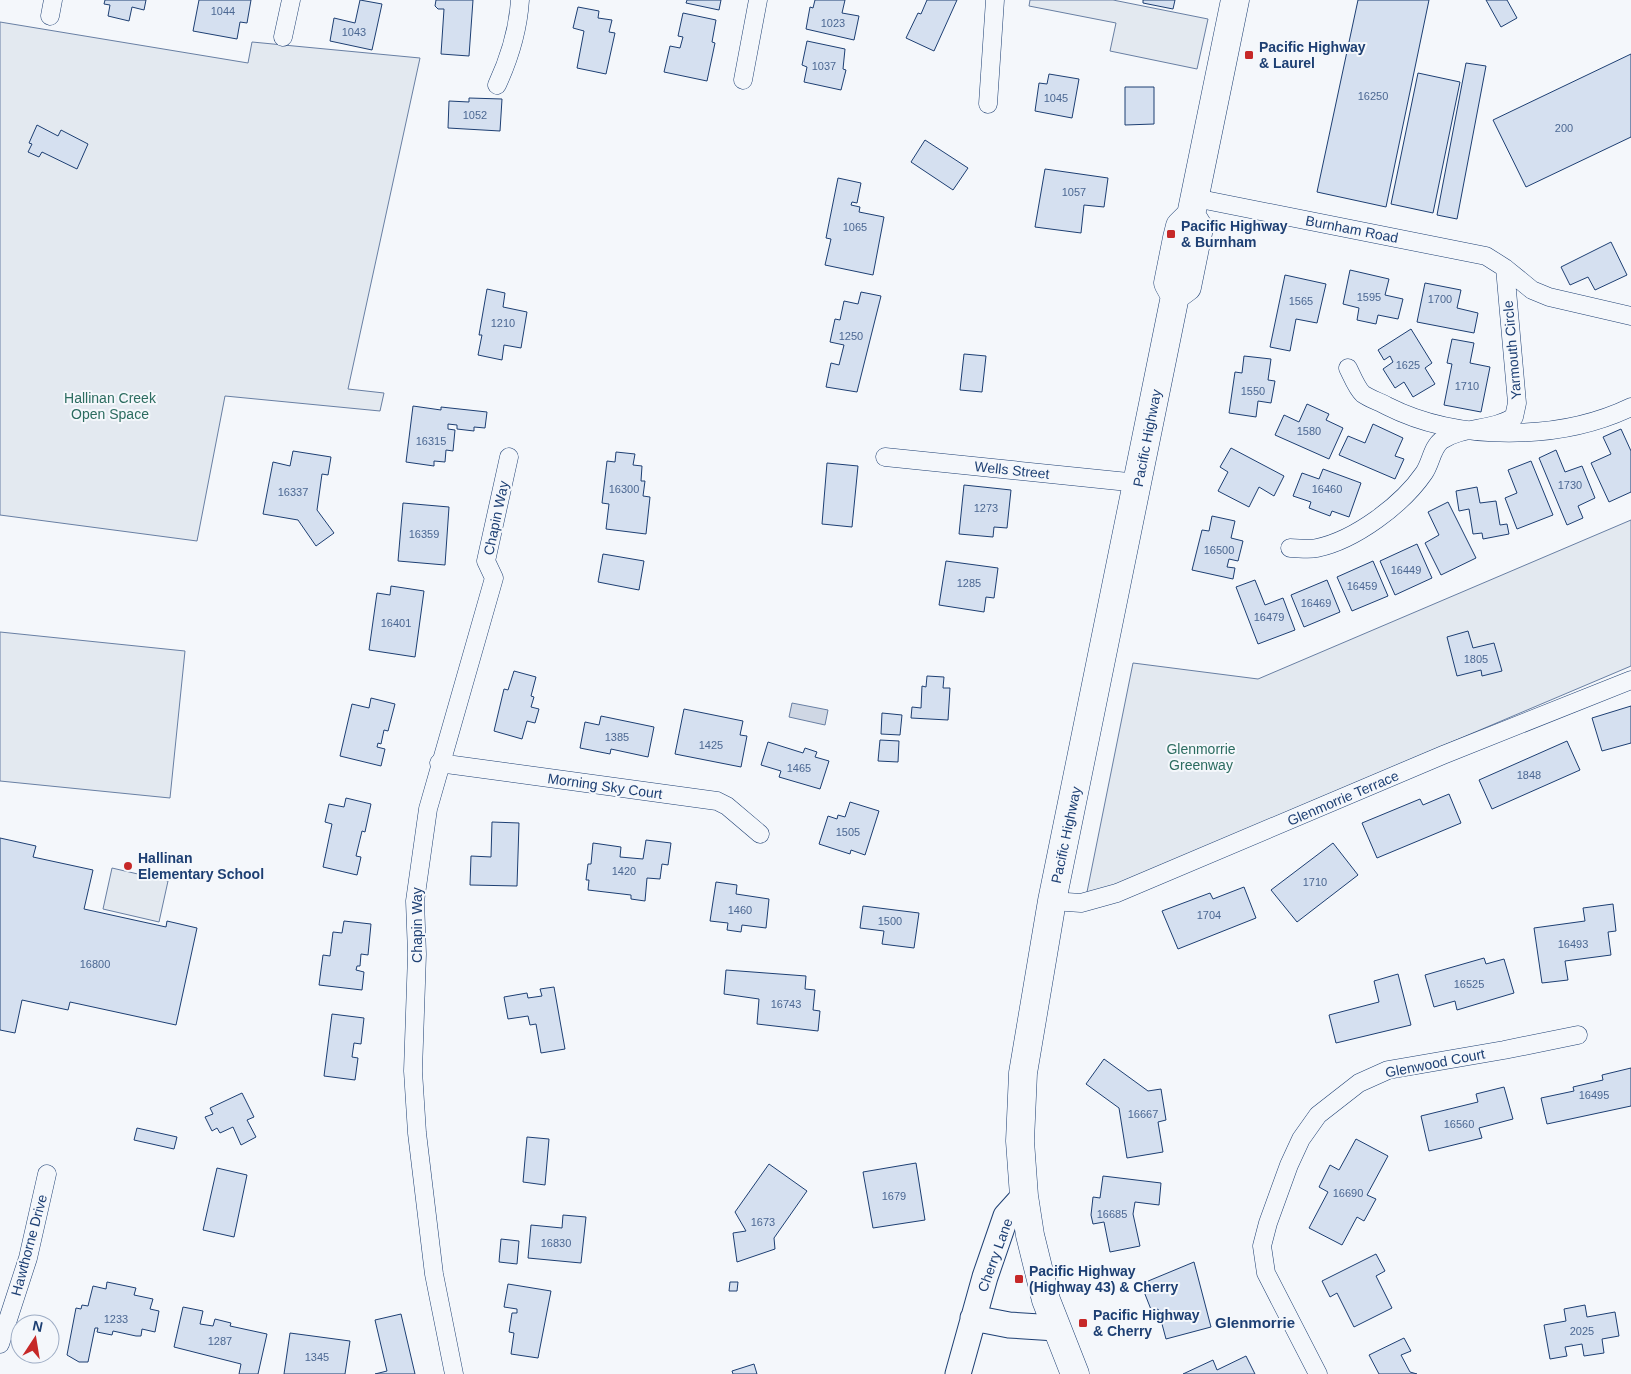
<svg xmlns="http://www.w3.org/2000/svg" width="1631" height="1374" viewBox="0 0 1631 1374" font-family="Arial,sans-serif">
  <rect width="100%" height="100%" fill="#f4f7fb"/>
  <path fill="#e3e9f0" stroke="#687fa3" d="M1030,0H1113L1208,19L1197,69L1110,51L1116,23L1029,6Z
    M0,22L248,63L252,42L420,58L348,389L384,393L380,411L225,396L197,541L0,515Z
    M1631,520V666L1086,897L1133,663L1258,679Z
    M0,632L185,651L170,798L0,781Z
    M112,868L168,881L159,922L103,909Z"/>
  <path fill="#cfd7e4" stroke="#687fa3" d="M792,703L828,710L825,725L789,717Z"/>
  <path fill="#d5e0f0" stroke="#1d3f73" d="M105,0H146L144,10L132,7L129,21L108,16L110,5L104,4Z
    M199,0H251L247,23L240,22L237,39L193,31Z
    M360,0L382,4L372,50L330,41L334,18L355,23Z
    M436,0H473L469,56L441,54L444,9H438L435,6Z
    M687,0H721L719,10L686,3Z
    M815,0H845L842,13L859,16L854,40L806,29L810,7L813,8Z
    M927,0H957L934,51L906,38L918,13L921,14Z
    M1143,0H1175L1173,9L1143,3Z
    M1358,0H1429L1386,207L1317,192Z
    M1486,0H1507L1517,18L1501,27Z
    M578,7L599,11L598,18L612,20L609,32L615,33L606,74L577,68L584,31L573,28Z
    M683,13L716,20L712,42L715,43L707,81L664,72L670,46L680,48L683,37L678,36Z
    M807,41L845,49L843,69L846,70L841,90L804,82L807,67L802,65Z
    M1631,54V137L1526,187L1493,120Z
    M1466,63L1486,66L1457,219L1437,215Z
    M1418,73L1460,82L1433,213L1391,204Z
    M1049,74L1079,79L1072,118L1035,111L1039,83L1047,84Z
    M1125,87H1154V124L1125,125Z
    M469,98L502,99L500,131L448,128L449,101L469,102Z
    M37,125L58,136L61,130L88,144L77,169L42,152L39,157L28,152L32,144L29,143Z
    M925,140L968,168L953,190L911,162Z
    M1045,169L1108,178L1104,207L1084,205L1081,233L1035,227Z
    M838,178L861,183L857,203L852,202L851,205L860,207L859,212L884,217L873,275L825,265L831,239L826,238Z
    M1611,242L1627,275L1595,290L1588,277L1570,285L1561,267Z
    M1350,270L1389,279L1385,295L1403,299L1398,319L1378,315L1376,324L1357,320L1359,308L1343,304Z
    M1285,275L1326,284L1317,323L1296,319L1290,351L1270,347Z
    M1425,283L1461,290L1457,308L1478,313L1474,333L1417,322Z
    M487,289L505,293L503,307L527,312L521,348L504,345L502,360L478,355L482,335H479Z
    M861,292L881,296L857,392L826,387L831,363L839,365L844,345L830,342L835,319L840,320L844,301L858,304Z
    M1411,329L1432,363L1425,368L1435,384L1413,397L1404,382L1395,388L1383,369L1393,362L1390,356L1384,360L1378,350Z
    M1452,339L1474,343L1470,363L1490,367L1481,412L1444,405L1452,364L1447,363Z
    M964,354L986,356L982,392L960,390Z
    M1244,356L1271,359L1268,380L1275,381L1271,403L1258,401L1256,417L1229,413L1235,372L1242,373Z
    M1307,404L1329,414L1326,420L1343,428L1329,459L1275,435L1284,415L1299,422Z
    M413,406L441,410V407L487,412L485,428L474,427V431L457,429V425L448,424V429L455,430L453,451L446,450L445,462L434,461V466L406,462Z
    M1373,424L1403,438L1395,456L1404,459L1395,479L1339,455L1348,436L1365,443Z
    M1621,429L1631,451V492L1609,502L1591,463L1611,454L1603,437Z
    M1231,448L1284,476L1274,496L1259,487L1249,507L1218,491L1228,472L1220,467Z
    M1556,450L1565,472L1582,466L1595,498L1578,506L1583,518L1567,525L1539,458Z
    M293,451L331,457L328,475L322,474L317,510L334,533L316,546L298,520L263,514L273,462L290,466Z
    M616,452L635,454L633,465L642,466L641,481H645L643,496L650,497L646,534L606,529L609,504L602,503L607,461L615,462Z
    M1531,461L1553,515L1517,529L1505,498L1517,493L1508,470Z
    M827,463L858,466L852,527L822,524Z
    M1323,469L1361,483L1349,517L1332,511L1330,516L1309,508L1311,502L1293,496L1302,473L1319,479Z
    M964,485L1011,490L1007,528L994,527L993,537L959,534Z
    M1477,487L1480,503L1496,501L1500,525L1507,524L1509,534L1483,539L1482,533L1473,534L1469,509L1459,511L1456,491Z
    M1448,502L1476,558L1441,575L1425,543L1439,535L1428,512Z
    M403,503L449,507L445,565L398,561Z
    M1212,516L1235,521L1231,538L1243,541L1238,561L1229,559L1227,567L1235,568L1233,579L1192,570L1202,530L1209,531Z
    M1417,544L1432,578L1395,595L1380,561Z
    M603,554L644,561L639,590L598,582Z
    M946,561L998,568L994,598L986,597L984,612L939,605Z
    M1373,561L1388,596L1352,611L1337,577Z
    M1255,580L1265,605L1283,598L1295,630L1258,644L1236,587Z
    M1327,580L1340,612L1304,627L1291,595Z
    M391,586L424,591L415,657L369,650L377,593L390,595Z
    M1468,631L1473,648L1494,643L1502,671L1482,676L1481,670L1457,676L1447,637Z
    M514,671L536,677L531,696L534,697L531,707L539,709L535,723L527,721L522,739L494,731L504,689L508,690Z
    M927,676L944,677L943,688H950L948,720L911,718L912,707L921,708L922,686L926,687Z
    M371,698L395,704L388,731L384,730L381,744L378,743L377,747L385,749L381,766L340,756L352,704L369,708Z
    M1631,706V743L1602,751L1592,718Z
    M684,709L743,721L740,735L747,736L741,767L675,754Z
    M882,713L902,715L900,735L881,734Z
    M601,716L654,727L648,757L611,749L610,754L580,748L585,722L599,725Z
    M880,740L899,741L898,762L878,761Z
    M1567,741L1580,770L1492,809L1479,780Z
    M768,742L803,753L805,748L817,752L815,757L829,761L820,789L779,777L781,771L761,765Z
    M1449,794L1461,823L1377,858L1362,823L1420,799L1423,805Z
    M346,798L371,804L365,832L362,831L356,856L361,857L357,875L323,867L332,824L325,822L329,804L344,807Z
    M850,802L879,811L865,855L851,850L850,854L819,844L828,816L837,819L838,815L845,817Z
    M492,822L519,823L517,886L470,885L471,856L491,857Z
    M0,838L36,846L33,857L93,870L84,909L166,927L167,921L197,928L176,1025L70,1002L68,1010L22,1000L15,1033L0,1030Z
    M646,840L671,843L668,865L662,864L660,879L647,878L645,901L631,899V895L588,890L589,880H586L588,864H591L593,843L621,847L620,857L643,859Z
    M1333,843L1358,875L1297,922L1271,890Z
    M716,882L737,885L736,894L769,899L766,928L742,925L741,932L727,930L728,923L710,921Z
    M1244,887L1256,918L1178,949L1162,911L1210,893L1213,899Z
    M1613,904L1616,931L1608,932L1611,955L1565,961L1568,980L1542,983L1534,928L1585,921L1583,908Z
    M863,906L919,913L914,948L882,944L884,931L860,928Z
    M344,921L371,924L368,955L361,954L360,966H357L356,970L364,972L362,990L319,985L323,955L330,956L333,932L342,933Z
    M1484,958L1486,964L1504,959L1514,993L1457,1010L1455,1001L1434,1007L1425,975Z
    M726,970L806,976L805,989L815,990L813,1010L820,1011L818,1031L757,1024L759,999L724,994Z
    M1398,974L1411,1025L1336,1043L1329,1015L1379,1002L1374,981Z
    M554,987L565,1049L541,1053L536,1024L530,1025L528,1016L508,1019L504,997L527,993L528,998L542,996L540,989Z
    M332,1014L364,1018L361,1044L354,1043L352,1057L358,1058L355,1080L324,1076Z
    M1104,1059L1148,1091L1161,1089L1166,1120L1158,1122L1163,1152L1127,1158L1119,1108L1086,1084Z
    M1631,1068V1106L1547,1124L1541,1098L1574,1091L1573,1087L1603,1080L1602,1075Z
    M1504,1087L1513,1119L1479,1128L1482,1138L1429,1151L1421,1116L1478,1102L1476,1094Z
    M242,1093L254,1117L247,1120L256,1137L241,1145L233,1127L220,1133L217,1128L212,1131L205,1117L213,1114L210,1108Z
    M137,1128L177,1137L174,1149L134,1140Z
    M527,1137L549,1139L545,1185L523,1182Z
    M1356,1139L1388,1156L1367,1195L1376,1199L1364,1221L1357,1217L1342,1245L1309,1228L1328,1192L1319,1187L1330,1165L1339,1170Z
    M916,1163L925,1220L873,1228L863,1172Z
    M769,1164L807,1191L774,1238L775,1249L737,1262L733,1233L746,1231L735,1212Z
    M217,1168L247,1175L234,1237L203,1230Z
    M1103,1176L1161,1183L1159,1205L1135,1202L1133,1214L1140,1246L1110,1252L1104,1222L1093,1224L1091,1215L1093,1197L1100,1198Z
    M563,1215L586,1217L581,1263L528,1258L531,1225L562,1228Z
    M501,1239L519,1241L517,1264L499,1262Z
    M1376,1254L1385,1271L1376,1276L1392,1308L1354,1327L1337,1293L1330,1297L1322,1281Z
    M1194,1262L1211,1327L1166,1339L1158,1309L1152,1312L1141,1284Z
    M107,1282L136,1288L134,1295L153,1299L150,1309L159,1311L155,1332L142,1329L141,1336H136L113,1331L112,1335L97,1332L98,1328H95L88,1362H79L67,1355L76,1308L81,1309L82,1305L88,1306L93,1286L106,1289Z
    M730,1282H738L737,1291H729Z
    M508,1284L551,1291L538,1358L511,1354L514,1333L509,1332L512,1313H517V1309L504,1307Z
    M1585,1305L1587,1317L1615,1312L1619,1336L1602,1339L1604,1353L1584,1356L1582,1344L1565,1347L1567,1356L1550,1359L1544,1325L1566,1321L1564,1309Z
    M183,1307L203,1311L200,1324L213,1326L215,1319L231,1323L230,1326L267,1334L258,1374H239L241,1364L174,1347Z
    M401,1314L415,1374H375L387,1371L375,1320Z
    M290,1333L350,1341L345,1374H284Z
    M1404,1338L1411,1351L1401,1355L1410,1372L1417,1374H1379L1369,1355Z
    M1246,1356L1255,1374H1183L1213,1360L1217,1370Z
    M754,1364L757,1374H733L732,1371Z"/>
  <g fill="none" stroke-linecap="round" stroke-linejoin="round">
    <defs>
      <path id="street" d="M50,16L53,0
        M283,37L291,0
        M743,80L758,0
        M497,85C510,57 518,31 520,0
        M988,104L995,0
        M1195,198L1486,256L1505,268L1532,290L1549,297L1631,316
        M1348,368C1352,376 1357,389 1363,394C1370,399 1380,402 1387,406C1458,442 1560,441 1631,407
        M885,457L1138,483
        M1290,548C1299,548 1308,550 1317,548C1355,540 1402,505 1424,473C1431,463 1432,447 1442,440C1463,426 1493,431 1514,417L1517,403L1505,268
        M439,763L717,801L727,806L760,834
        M1052,901L1081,903L1117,893L1443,755L1631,680
        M0,1344L28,1258L47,1174
        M454,1374L434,1274L417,1133L413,1071L417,954L415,901L428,809L494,578L486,561L509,457
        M1318,1374L1266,1273L1262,1246L1268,1223L1289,1165L1301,1139L1318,1115L1359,1083L1388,1070L1504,1050L1578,1035"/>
      <path id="secondary" d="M973,1318L1009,1325L1056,1328
        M958,1374L985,1277L1006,1216L1024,1196"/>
      <path id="primary" d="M1179,293L1187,287L1199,228L1191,215
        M1075,1374L1046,1300L1030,1235L1024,1196L1020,1141L1023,1073L1052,901L1175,296L1168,283L1177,238L1180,226L1191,215L1235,0"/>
    </defs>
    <use href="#street" stroke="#1d3f73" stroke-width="19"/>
    <use href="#secondary" stroke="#1d3f73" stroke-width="27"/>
    <use href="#primary" stroke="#1d3f73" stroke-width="29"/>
    <use href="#street" stroke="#f4f7fb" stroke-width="18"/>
    <use href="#secondary" stroke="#f4f7fb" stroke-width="25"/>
    <use href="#primary" stroke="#f4f7fb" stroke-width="28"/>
  </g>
  <g fill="#c62828" stroke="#f4f7fb" stroke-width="2">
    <rect x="1244" y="50" width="10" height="10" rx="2.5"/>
    <rect x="1166" y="229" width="10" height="10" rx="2.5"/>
    <circle cx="128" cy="866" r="5"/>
    <rect x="1014" y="1274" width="10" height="10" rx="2.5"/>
    <rect x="1078" y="1318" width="10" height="10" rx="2.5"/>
  </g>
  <g text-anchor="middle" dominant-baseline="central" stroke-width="4" stroke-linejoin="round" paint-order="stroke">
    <g font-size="11" fill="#4b6792">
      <text x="223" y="11">1044</text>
      <text x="833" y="23">1023</text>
      <text x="354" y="32">1043</text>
      <text x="824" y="66">1037</text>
      <text x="1373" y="96">16250</text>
      <text x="1056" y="98">1045</text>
      <text x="475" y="115">1052</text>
      <text x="1564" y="128">200</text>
      <text x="1074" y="192">1057</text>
      <text x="855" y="227">1065</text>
      <text x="1369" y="297">1595</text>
      <text x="1440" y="299">1700</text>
      <text x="1301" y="301">1565</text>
      <text x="503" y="323">1210</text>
      <text x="851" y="336">1250</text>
      <text x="1408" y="365">1625</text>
      <text x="1467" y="386">1710</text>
      <text x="1253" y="391">1550</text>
      <text x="1309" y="431">1580</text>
      <text x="431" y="441">16315</text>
      <text x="1570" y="485">1730</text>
      <text x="624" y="489">16300</text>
      <text x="1327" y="489">16460</text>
      <text x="293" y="492">16337</text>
      <text x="986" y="508">1273</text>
      <text x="424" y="534">16359</text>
      <text x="1219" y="550">16500</text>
      <text x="1406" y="570">16449</text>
      <text x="969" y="583">1285</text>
      <text x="1362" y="586">16459</text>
      <text x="1316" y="603">16469</text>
      <text x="1269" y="617">16479</text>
      <text x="396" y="623">16401</text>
      <text x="1476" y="659">1805</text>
      <text x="617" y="737">1385</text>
      <text x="711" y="745">1425</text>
      <text x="799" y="768">1465</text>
      <text x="1529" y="775">1848</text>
      <text x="848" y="832">1505</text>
      <text x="624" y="871">1420</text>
      <text x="1315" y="882">1710</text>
      <text x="740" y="910">1460</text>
      <text x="1209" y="915">1704</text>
      <text x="890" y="921">1500</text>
      <text x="1573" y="944">16493</text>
      <text x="95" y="964">16800</text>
      <text x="1469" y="984">16525</text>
      <text x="786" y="1004">16743</text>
      <text x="1594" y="1095">16495</text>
      <text x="1143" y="1114">16667</text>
      <text x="1459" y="1124">16560</text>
      <text x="1348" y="1193">16690</text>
      <text x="894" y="1196">1679</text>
      <text x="1112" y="1214">16685</text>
      <text x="763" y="1222">1673</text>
      <text x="556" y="1243">16830</text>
      <text x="116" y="1319">1233</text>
      <text x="1582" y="1331">2025</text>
      <text x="220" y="1341">1287</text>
      <text x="317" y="1357">1345</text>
    </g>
    <g font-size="14" font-weight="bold" fill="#1d3f73" stroke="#f4f7fb" text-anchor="start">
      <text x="1259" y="47">Pacific Highway<tspan x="1259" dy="16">&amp; Laurel</tspan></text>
      <text x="1181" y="226">Pacific Highway<tspan x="1181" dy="16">&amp; Burnham</tspan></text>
      <text x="138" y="858">Hallinan<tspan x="138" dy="16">Elementary School</tspan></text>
      <text x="1029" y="1271">Pacific Highway<tspan x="1029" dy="16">(Highway 43) &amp; Cherry</tspan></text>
      <text x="1093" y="1315">Pacific Highway<tspan x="1093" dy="16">&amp; Cherry</tspan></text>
    </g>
    <g font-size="14" fill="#1d3f73" stroke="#f4f7fb">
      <text transform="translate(1352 229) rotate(11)">Burnham Road</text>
      <text transform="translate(1512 350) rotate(-95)">Yarmouth Circle</text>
      <text transform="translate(1147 438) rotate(-79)">Pacific Highway</text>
      <text transform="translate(1012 470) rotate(6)">Wells Street</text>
      <text transform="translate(496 518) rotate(-78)">Chapin Way</text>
      <text transform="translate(605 786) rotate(8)">Morning Sky Court</text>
      <text transform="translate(1343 798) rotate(-23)">Glenmorrie Terrace</text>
      <text transform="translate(1066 835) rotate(-78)">Pacific Highway</text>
      <text transform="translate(417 925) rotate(-90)">Chapin Way</text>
      <text transform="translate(1435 1063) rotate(-11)">Glenwood Court</text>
      <text transform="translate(29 1245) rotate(-75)">Hawthorne Drive</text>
      <text transform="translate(995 1255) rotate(-70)">Cherry Lane</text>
    </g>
    <g font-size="14" fill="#2c6c60" stroke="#f4f7fb">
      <text x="110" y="398">Hallinan Creek<tspan x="110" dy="16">Open Space</tspan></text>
      <text x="1201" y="749">Glenmorrie<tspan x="1201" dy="16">Greenway</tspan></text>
    </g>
    <g font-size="15" font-weight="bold" fill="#1d3f73" stroke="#f4f7fb">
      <text x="1255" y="1322">Glenmorrie</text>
    </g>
  </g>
  <g transform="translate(35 1339) rotate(12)"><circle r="24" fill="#f4f7fb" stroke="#9eadc5"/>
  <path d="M0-4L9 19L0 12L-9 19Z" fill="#c62828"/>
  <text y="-8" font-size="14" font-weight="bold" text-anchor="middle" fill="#1d3f73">N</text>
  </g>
</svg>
